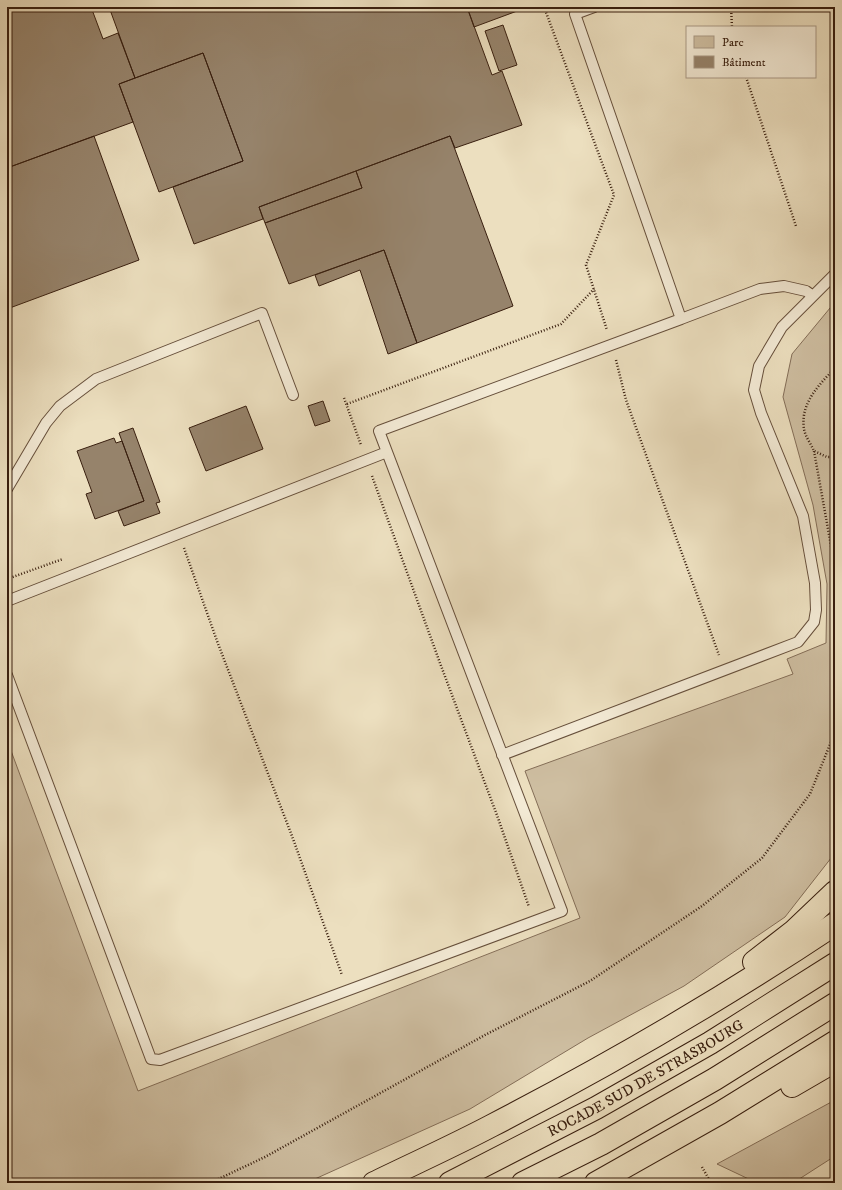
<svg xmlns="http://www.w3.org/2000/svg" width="842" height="1190" viewBox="0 0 842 1190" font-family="'IM FELL DW Pica',serif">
  <rect width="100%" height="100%" fill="#ecdfbf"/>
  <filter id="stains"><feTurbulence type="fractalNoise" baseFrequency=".005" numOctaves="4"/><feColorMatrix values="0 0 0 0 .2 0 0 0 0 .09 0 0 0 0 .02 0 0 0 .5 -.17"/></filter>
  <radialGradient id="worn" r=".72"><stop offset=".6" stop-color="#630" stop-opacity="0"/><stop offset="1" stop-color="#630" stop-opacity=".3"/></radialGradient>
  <path fill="#cebea1" stroke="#846e58" d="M835,302V853L785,917L684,986L588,1038L470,1109L306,1183H7V740L138,1091L580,918L525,771L793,674L787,659L826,643L827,584L813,505L783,397L792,354Z
    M835,1100V1156L793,1183L755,1182L717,1164Z"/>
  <path fill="#96836b" stroke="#391f0f" d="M7,7H91L103,39L118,33L135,78L119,84L133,122L7,168Z
    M109,7H467L492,75L502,71L522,125L455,148L450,136L259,207L263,219L194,244L173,187L243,161L203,53L135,78Z
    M467,7H528L474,27Z
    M503,25L517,65L499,71L485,31Z
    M203,53L243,161L159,192L119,84Z
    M94,136L139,260L7,309V168Z
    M450,136L513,306L417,343L384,250L289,284L265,223L362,188L356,171Z
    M356,171L362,188L265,223L259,207Z
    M384,250L417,343L388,354L360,270L319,286L315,275Z
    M323,401L330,421L315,426L308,406Z
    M246,406L263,449L206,471L189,428Z
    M133,428L160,502L156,503L160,513L124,526L118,511L144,501L119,433Z
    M114,438L116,443L122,441L144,501L95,519L86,494L92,492L77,451Z"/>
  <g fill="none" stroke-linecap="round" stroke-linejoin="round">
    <defs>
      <path id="service" d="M594,7L575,14L681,319L760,289L784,286L806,291L813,296
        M7,489L46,423L60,406L96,379L262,313L293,395
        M7,601L387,452
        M7,675L151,1059L160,1060L562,911L379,431L681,319
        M502,755L798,642L814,622L816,610L815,583L803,516L761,413L754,390L759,366L782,327L835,274"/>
      <g id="trunk">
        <path d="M754,962L794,931L835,892"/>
        <path d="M792,1086L835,1061"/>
        <path d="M374,1183C413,1164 453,1146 491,1126C609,1065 724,998 835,924"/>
        <path id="s1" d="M450,1183L596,1108L710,1043L835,964"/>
        <path d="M523,1183L601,1144L715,1079L835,1004"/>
        <path d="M596,1183L720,1113L835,1042"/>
      </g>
    </defs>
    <use href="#service" stroke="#664f3b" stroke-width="12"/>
    <use href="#trunk" stroke="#391f0f" stroke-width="24"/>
    <path stroke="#391f0f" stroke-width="2.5" stroke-dasharray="1 2" stroke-linecap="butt" d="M544,7L614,195L586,265L607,330
      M731,7L732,27
      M746,77L796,226
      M616,360L626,400L719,655
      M835,368C819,385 800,403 804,429C805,436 811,444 814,451L827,457H835
      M344,398L361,445
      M347,404L561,324L594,289
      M814,451L835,568
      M372,476L440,663L498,818L529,907
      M184,548L217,641L292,836L342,975
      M7,579L63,559
      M702,1167L711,1183
      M210,1183L265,1157L485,1035L590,981L702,906L762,858L810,794L835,732"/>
    <use href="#service" stroke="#f3ead5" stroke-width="10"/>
    <use href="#trunk" stroke="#ecdfbf" stroke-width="22"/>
  </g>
  <g text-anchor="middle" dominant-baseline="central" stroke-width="3" stroke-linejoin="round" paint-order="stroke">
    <g font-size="15" fill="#391f0f" stroke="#f3ead5">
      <text stroke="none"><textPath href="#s1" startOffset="222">ROCADE SUD DE STRASBOURG</textPath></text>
    </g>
  </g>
  <rect width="842" height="1190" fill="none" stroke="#ecdfbf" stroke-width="24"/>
  <rect x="8" y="8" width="826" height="1174" fill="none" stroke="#391f0f" stroke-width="2"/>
  <rect x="12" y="12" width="818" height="1166" fill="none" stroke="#391f0f"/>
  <rect x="686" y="26" width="130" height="52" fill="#f3ead5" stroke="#a99986"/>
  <rect x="694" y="36" width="20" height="12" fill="#cebea1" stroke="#a99986"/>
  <text x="722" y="46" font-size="12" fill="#391f0f">Parc</text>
  <rect x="694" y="56" width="20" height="12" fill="#96836b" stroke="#a99986"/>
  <text x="722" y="66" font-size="12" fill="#391f0f">Bâtiment</text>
  <rect width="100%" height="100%" filter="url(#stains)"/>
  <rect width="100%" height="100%" fill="url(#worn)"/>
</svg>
